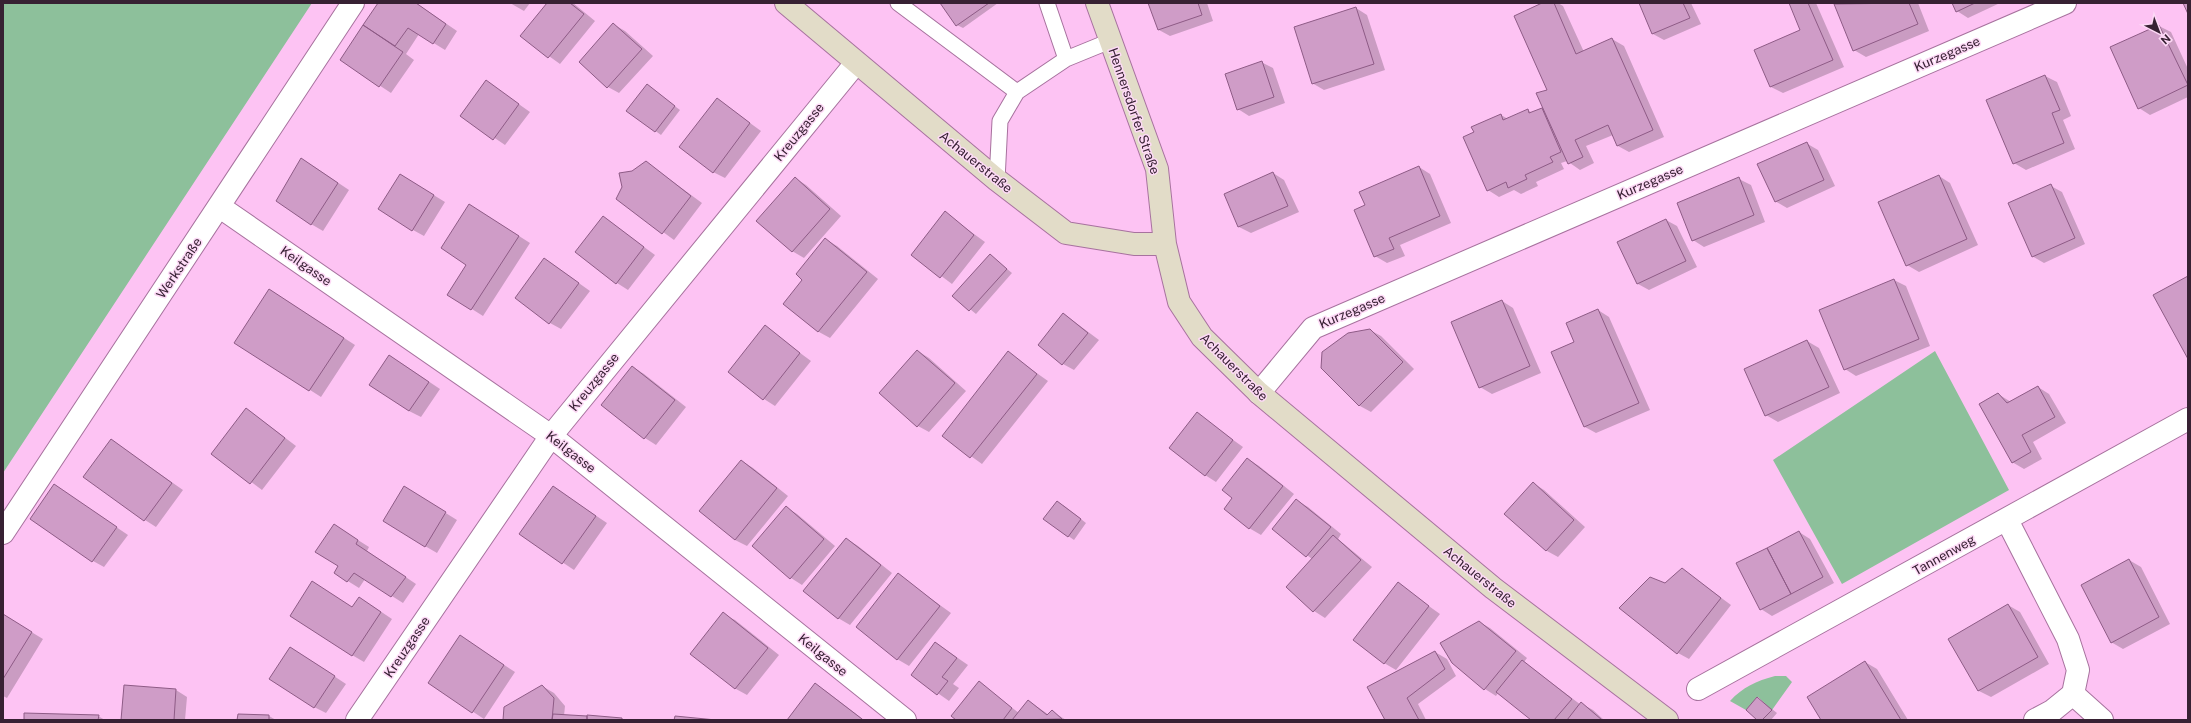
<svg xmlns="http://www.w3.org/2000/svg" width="2191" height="723" viewBox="0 0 2191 723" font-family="'Public Sans',sans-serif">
  <rect width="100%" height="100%" fill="#fdc3f3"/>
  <path fill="#8dc09b" d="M3,3H312L3,473Z
    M1935,351L2009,490L1842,584L1773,460Z
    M1775,676H1786L1792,682L1772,710L1758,697L1746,710L1730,701C1743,687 1756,681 1775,676Z"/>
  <path fill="#0003" d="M380,3H416L457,31L445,50L419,34L406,54L414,60L391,93L341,60Z
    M510,3H530L524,11Z
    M549,3H573L595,21L560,64L521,36Z
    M941,3H998L963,28L957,25Z
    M1149,3H1207L1213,21L1170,36L1159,30Z
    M1544,3H1558L1563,6L1584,52L1612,39L1624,46L1664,137L1629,152L1618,146L1613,135L1586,146L1594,163L1580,170L1567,161L1561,163L1564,169L1536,182L1538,186L1521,194L1514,190L1499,197L1488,190L1475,133L1501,115L1508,119L1528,110L1532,113L1543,108L1548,90Z
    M1643,3H1691L1701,24L1664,40L1653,34Z
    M1790,3H1816L1844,67L1783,93L1771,87L1756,51L1802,31Z
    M1838,3H1918L1929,31L1866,57L1854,50L1835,4Z
    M1953,3H2000L1968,18L1957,11Z
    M1356,8L1367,15L1385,70L1324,90L1312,83Z
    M613,24L625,31L653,56L619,93L608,87Z
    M2159,26L2171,32L2188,69V97L2150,115L2139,108L2111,48Z
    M1261,62L1273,68L1285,103L1249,116L1238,109Z
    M2045,76L2057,82L2071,116L2063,120L2075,149L2026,170L2014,163Z
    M486,81L530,112L505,145L461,115Z
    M652,89L680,110L661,135L628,111Z
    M717,99L761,131L725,178L713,172Z
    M1806,143L1818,150L1835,186L1787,208L1775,201Z
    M646,162L702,203L674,240L618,199L633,172Z
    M313,166L349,190L323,231L311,224Z
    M1419,167L1430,174L1451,223L1400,245L1405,256L1387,263L1375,256L1367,206Z
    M1273,173L1284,180L1299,212L1251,233L1239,227L1225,194Z
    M401,175L445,202L424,236L413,230Z
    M1939,176L1950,183L1978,245L1919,272L1907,265Z
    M795,178L806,185L841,216L804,258L792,251Z
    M1739,179L1751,185L1765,222L1704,247L1693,240Z
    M2051,186L2062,192L2085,244L2044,263L2032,256Z
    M481,212L530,243L483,316L448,294L468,264Z
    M945,213L985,242L952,284L912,254Z
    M603,217L655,255L628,290L617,283Z
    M1666,220L1677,226L1697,267L1649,290L1638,284Z
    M825,239L837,246L878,279L830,338L819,332L784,304L804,279Z
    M990,255L1012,273L976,314L954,296Z
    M545,259L590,291L561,329L550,323Z
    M1894,280L1906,286L1930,346L1856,376L1845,369L1821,310Z
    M270,290L355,345L321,397L235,342Z
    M1502,301L1513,308L1541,373L1492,394L1480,387Z
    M1598,310L1609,317L1650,410L1596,433L1585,427Z
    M1064,314L1099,340L1074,370L1063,364Z
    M765,327L811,361L775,406L764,399Z
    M1370,330L1381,336L1414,369L1371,412L1360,406L1322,367Z
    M1807,341L1819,348L1840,393L1778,422L1766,415Z
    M918,351L929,358L966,391L929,432L918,426Z
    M1008,353L1048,381L982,464L943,436Z
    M401,363L440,389L421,417L409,411Z
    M633,367L644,374L686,407L656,445L645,438Z
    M2038,387L2049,394L2066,423L2033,442L2042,459L2024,469L2012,462L1998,394L2011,402Z
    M247,409L296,446L262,490L213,453Z
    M1197,414L1243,447L1216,482L1205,475Z
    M111,440L183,490L156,527L145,520Z
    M1248,459L1259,466L1294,494L1261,535L1249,528L1234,498Z
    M742,461L753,468L788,496L747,546L735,540Z
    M1533,483L1544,490L1585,527L1558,557L1547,551L1506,514Z
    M54,485L128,535L104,567L93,561Z
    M553,487L607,523L574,570L520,534Z
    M415,494L457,520L437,553L425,546Z
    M1296,500L1308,507L1341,534L1338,539L1372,567L1325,618L1314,611L1287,587L1312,559L1273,529Z
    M1063,505L1086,523L1074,540L1044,519Z
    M786,507L797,514L835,546L802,585L791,578Z
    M334,525L369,547L367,551L416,584L403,603L365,579L359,588L335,573L339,566Z
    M1799,532L1810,539L1834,583L1772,616L1761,609Z
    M847,539L858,546L892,573L850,625L838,618Z
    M2129,560L2141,567L2170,624L2123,649L2111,642Z
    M1682,569L1731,605L1689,659L1678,653L1665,584Z
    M898,575L951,613L909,666L897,659Z
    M1398,584L1440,614L1396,670L1384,663Z
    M371,605L392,619L364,662L352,655L353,608Z
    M2008,605L2020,612L2049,664L1991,697L1979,691L1949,639Z
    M723,614L735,620L779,655L747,695L736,689L691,653Z
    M3,615L43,639L7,698L3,696Z
    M1479,622L1490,628L1527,658L1524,662L1581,705L1582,704L1593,710L1604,720H1533L1498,693L1496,696L1485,689Z
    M460,636L515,672L484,719L429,683Z
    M936,643L968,665L953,684L959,688L949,701L912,675Z
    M1435,652L1447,659L1456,676L1418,704L1426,720H1386Z
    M302,655L346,684L326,713L314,707Z
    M1865,662L1877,669L1908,720H1823Z
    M979,683L1019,713L1029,701L1049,715L1052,711L1066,720H957Z
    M815,685L826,691L864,720H788Z
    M125,686L176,690L187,697L185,720H122Z
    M542,686L554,693L565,706L564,716L623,720H504Z
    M1758,698L1777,713L1771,720H1758Z
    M98,716L105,720H25Z
    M269,716L276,720H238Z"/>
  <path fill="#cf9cc7" stroke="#8e5b86" d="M378,3H416L446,24L433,44L408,28L395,46L363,25Z
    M547,3H570L584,14L548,58L520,36Z
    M940,3H989L956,26Z
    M1148,3H1198L1202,15L1158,30Z
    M1542,3H1554L1576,54L1612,38L1653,130L1617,146L1608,125L1575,140L1583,157L1568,164L1536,93L1547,90L1514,16Z
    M1639,3H1683L1690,18L1652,34Z
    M1789,3H1808L1833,60L1770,87L1754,50L1800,30Z
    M1909,3L1918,24L1853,51L1834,4Z
    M1952,3H1975L1956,12Z
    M2183,3H2188V14Z
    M1356,7L1374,64L1312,84L1294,27Z
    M613,23L642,49L607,88L579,62Z
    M363,25L403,52L379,87L340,60Z
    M2159,25L2188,85L2138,109L2110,47Z
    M1262,61L1274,97L1237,110L1225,74Z
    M2045,75L2060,110L2052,113L2064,143L2013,164L1986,100Z
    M486,80L519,104L493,140L460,116Z
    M647,84L675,106L655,132L626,111Z
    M717,98L750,123L713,173L679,147Z
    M1542,108L1561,152L1550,157L1553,162L1525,175L1527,179L1508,188L1506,182L1487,191L1463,137L1474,132L1471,127L1501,114L1503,120L1528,109L1529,113Z
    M1807,142L1824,180L1775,202L1757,164Z
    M301,158L338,183L311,225L276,201Z
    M646,161L691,196L662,234L616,199L622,187L619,173L632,171Z
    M1419,166L1440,216L1389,238L1394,249L1374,257L1354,210L1365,205L1359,192Z
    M1273,172L1288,206L1238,227L1224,194Z
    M400,174L434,195L412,231L378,209Z
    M1939,175L1967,239L1906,266L1878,202Z
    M795,177L830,209L792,252L756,221Z
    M1739,177L1754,215L1692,241L1677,203Z
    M2051,184L2075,238L2032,257L2008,203Z
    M469,204L519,236L471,310L447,295L466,265L441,248Z
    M945,211L974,235L940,278L911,255Z
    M603,216L644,247L616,284L575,252Z
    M1666,219L1686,261L1637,284L1617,242Z
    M825,238L867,272L818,332L783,304L802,280L796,274Z
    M990,254L1007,269L969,311L952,296Z
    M544,258L579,283L549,324L515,298Z
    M2188,276V359L2153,295Z
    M1894,279L1919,339L1844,370L1819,310Z
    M269,289L344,338L309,391L234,343Z
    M1502,300L1530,366L1479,388L1451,322Z
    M1598,309L1639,403L1584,427L1551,352L1574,342L1566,323Z
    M1063,313L1088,333L1062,365L1038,345Z
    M765,325L800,353L763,400L728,372Z
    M1370,329L1403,362L1359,406L1321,368L1322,352L1348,333Z
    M1807,340L1829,387L1765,416L1744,369Z
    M917,350L955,383L917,427L879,393Z
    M1008,351L1037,374L970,458L942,436Z
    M389,355L429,382L409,411L369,385Z
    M632,366L675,400L644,439L601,405Z
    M2038,386L2055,417L2022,435L2031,452L2012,463L1979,404L1998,393L2007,403Z
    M246,408L285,438L250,484L211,454Z
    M1197,412L1233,440L1205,476L1169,448Z
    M111,439L172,483L144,521L83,477Z
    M1247,458L1283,486L1249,529L1224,509L1232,498L1222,490Z
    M741,460L777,488L735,540L699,511Z
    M1533,482L1574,520L1546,551L1504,514Z
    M54,484L117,527L92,562L30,519Z
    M404,486L446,512L425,547L383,521Z
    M553,486L596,516L562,564L519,534Z
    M1296,499L1331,527L1306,557L1272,529Z
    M1057,501L1081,519L1068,537L1043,519Z
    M786,506L824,539L790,579L752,546Z
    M334,524L358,540L356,544L406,577L391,597L354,573L347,582L334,573L338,566L315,552Z
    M1799,531L1823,577L1791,594L1767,548Z
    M1333,535L1361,560L1313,612L1286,587Z
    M846,538L881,565L838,619L803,591Z
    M1767,548L1791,594L1760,610L1736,563Z
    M2129,559L2159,617L2111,643L2081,585Z
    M1682,568L1721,598L1677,654L1619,608L1650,577L1665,583Z
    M898,573L940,606L897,660L856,627Z
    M312,581L352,607L359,597L381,612L352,656L290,616Z
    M1398,582L1429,606L1384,664L1353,640Z
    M2008,604L2038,657L1978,691L1948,639Z
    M723,612L768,648L735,689L690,654Z
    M3,614L32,632L3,679Z
    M1479,621L1516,651L1484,690L1452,663L1440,643Z
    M460,635L504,665L472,713L428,683Z
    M935,642L957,658L942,677L948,681L937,695L911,675Z
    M290,647L335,676L314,708L269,679Z
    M1435,651L1445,669L1407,698L1419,720H1385L1367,687Z
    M1522,660L1572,699L1554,720H1531L1496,692Z
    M1865,661L1901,720H1821L1807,697Z
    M979,681L1012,708L1003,720H956L951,716Z
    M815,683L862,719L861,720H787Z
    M124,685L176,689L174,720H121Z
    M542,685L554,698L552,720H503L504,707Z
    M1757,697L1772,710L1762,720H1757L1746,710Z
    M1028,700L1047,715L1052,710L1062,719L1012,720Z
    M1581,702L1602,720H1567Z
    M24,713L99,715L98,720H24Z
    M238,714L269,715V720H237Z
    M553,714L587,716V720H552Z
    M587,715L622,718V720H587Z
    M675,716L716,720H674Z"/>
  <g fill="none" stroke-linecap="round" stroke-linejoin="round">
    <defs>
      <path id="lane" d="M898,3L1017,92
        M1047,3L1066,59
        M997,180L1000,121L1017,92L1066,59L1110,41"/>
      <path id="street" d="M220,207L551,436L905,720
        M1259,393L1313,328L2065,3
        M2007,520L2068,639L2078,670L2073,694L2052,711L2035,720
        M3,533L353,3
        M1698,689L2188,419
        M2073,694L2102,720
        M357,720L551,436L856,63"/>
      <path id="secondary" d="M786,3L997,180L1066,233L1134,244H1165
        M1097,3L1157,169L1165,244L1179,302L1202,337L1259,393L1493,588L1667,720"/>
    </defs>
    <use href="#lane" stroke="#a7729e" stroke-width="17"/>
    <use href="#street" stroke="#a7729e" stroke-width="24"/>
    <use href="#secondary" stroke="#a7729e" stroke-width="24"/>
    <use href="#lane" stroke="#fff" stroke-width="15"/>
    <use href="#street" stroke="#fff" stroke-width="22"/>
    <use href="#secondary" stroke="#e2dcc8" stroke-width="22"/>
  </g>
  <g text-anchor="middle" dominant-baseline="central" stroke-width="3" stroke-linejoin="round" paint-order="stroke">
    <g font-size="13" fill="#372133" stroke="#fdd9f6">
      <text transform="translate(1947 54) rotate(-23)">Kurzegasse</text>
      <text transform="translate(1134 111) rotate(71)">Hennersdorfer Straße</text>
      <text transform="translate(799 132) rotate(-51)">Kreuzgasse</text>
      <text transform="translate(976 162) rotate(39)">Achauerstraße</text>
      <text transform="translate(1650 182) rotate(-23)">Kurzegasse</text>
      <text transform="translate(306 266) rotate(35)">Keilgasse</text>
      <text transform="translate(179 268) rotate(-56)">Werkstraße</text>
      <text transform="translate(1352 311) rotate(-23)">Kurzegasse</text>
      <text transform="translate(1234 367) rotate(45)">Achauerstraße</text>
      <text transform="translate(594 382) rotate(-51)">Kreuzgasse</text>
      <text transform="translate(571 452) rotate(38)">Keilgasse</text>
      <text transform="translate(1944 555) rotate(-29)">Tannenweg</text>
      <text transform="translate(1480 577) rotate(39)">Achauerstraße</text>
      <text transform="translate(407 647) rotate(-56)">Kreuzgasse</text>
      <text transform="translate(823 655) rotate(39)">Keilgasse</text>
    </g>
  </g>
  <rect width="2191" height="723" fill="none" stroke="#372133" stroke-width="8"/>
  <g transform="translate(2159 32) rotate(138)" stroke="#fdd9f6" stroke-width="3" paint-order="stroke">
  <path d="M0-3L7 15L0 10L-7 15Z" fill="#372133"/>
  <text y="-6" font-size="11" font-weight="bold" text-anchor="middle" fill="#372133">N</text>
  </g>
</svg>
